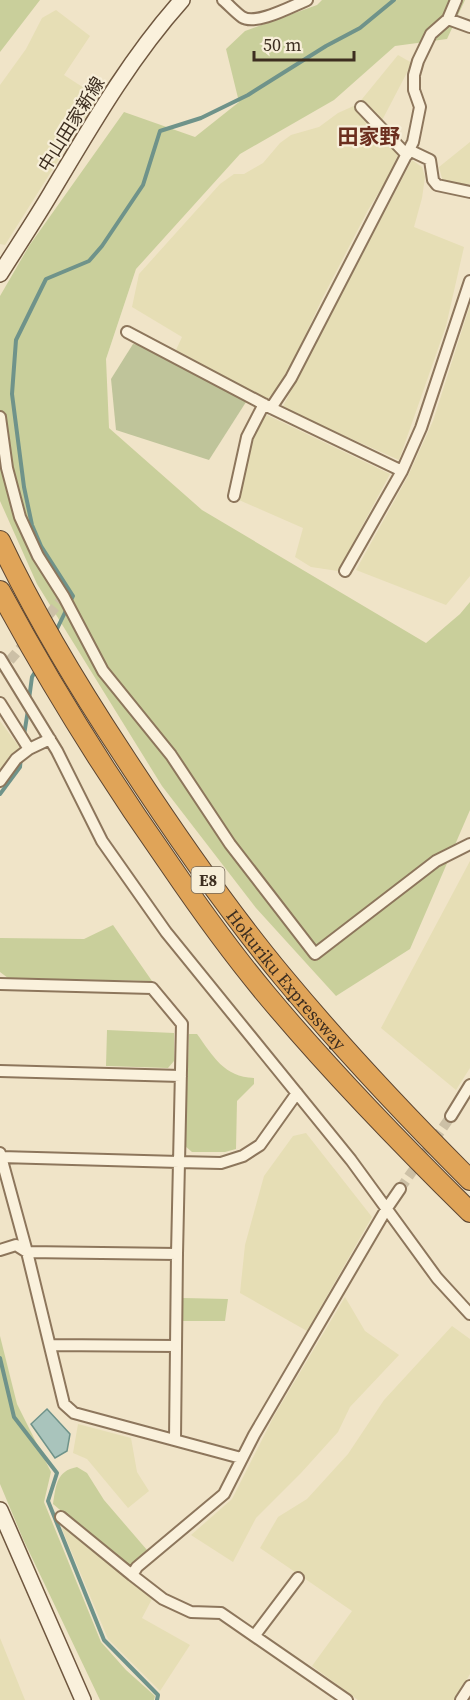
<svg xmlns="http://www.w3.org/2000/svg" width="470" height="1700" viewBox="0 0 470 1700" font-family="'Source Serif 4','Noto Sans JP',serif">
  <rect width="100%" height="100%" fill="#f0e4c8"/>
  <path fill="#e6deb5" d="M56,10L90,36L64,75L98,97L5,245L0,244V85L26,49L42,18Z
    M398,55L412,63L377,130L399,153L387,179L368,210L322,299L297,353L276,390L267,399L176,350L182,337L132,307L139,274L220,184L234,174H244L263,163L280,143L291,135L319,127L338,113L358,104Z
    M470,142V184L444,186L439,167Z
    M412,160L422,167L425,177L422,198L414,227L464,247L446,326L399,460L282,408Z
    M470,305V576L446,605L356,570L408,476L433,421Z
    M263,413L390,474L338,571L311,567L295,557L303,528L239,500L243,480L253,438Z
    M0,721L20,748L0,775Z
    M470,861V1068L456,1090L381,1028Z
    M306,1133L372,1217L307,1331L240,1293L245,1245L264,1176L293,1136Z
    M345,1297L365,1331L399,1355L350,1407L338,1432L301,1473L256,1518L233,1562L191,1535L232,1499L274,1416Z
    M452,1326L470,1339V1674L455,1700H358L312,1666L352,1611L260,1548L278,1517L307,1499L348,1454L384,1400Z
    M78,1424L131,1438L137,1472L149,1491L128,1508L87,1459L73,1453Z
    M65,1526L152,1599L142,1618L190,1645L160,1691L108,1639L62,1529Z
    M0,1638L25,1700H0Z"/>
  <path fill="#c9cf9b" d="M0,0H40L0,52Z
    M322,0H465L447,39L395,46L334,100L240,154L136,269L106,359L109,428L202,510L426,643L460,614L470,602V810L410,949L336,996L256,908L162,786L37,584L0,501V296L29,246L124,112L195,137L239,102L226,49L245,31L317,5Z
    M113,925L152,981L8,978L0,972V938L84,939Z
    M107,1030L174,1033V1061L168,1068L106,1066Z
    M189,1034H197C213,1056 224,1077 254,1078V1084L237,1101L236,1149L225,1152H192L185,1146Z
    M183,1298L228,1299L225,1321H183Z
    M0,1336L17,1404L51,1472L44,1502L101,1642L126,1670L155,1696L154,1700H100L23,1539L0,1484Z
    M77,1467L87,1473L104,1500L147,1550L128,1567L53,1504C56,1486 56,1471 77,1467Z"/>
  <path fill="#bfc49a" d="M133,344L141,345L246,402L209,460L116,430L111,379Z"/>
  <path fill="#a9c4bc" stroke="#6f938a" stroke-width="1.5" d="M47,1409L70,1434L67,1451L55,1458L31,1424Z"/>
  <g fill="none" stroke-linecap="round" stroke-linejoin="round">
    <path stroke="#6f938a" stroke-width="4" d="M55,633L73,596L41,546L32,525L24,487L12,394L16,340L46,279L89,261L102,246L143,185L160,131L201,118L248,95L326,46L360,28L394,0
      M29,699L32,677L37,669
      M24,735L28,710
      M0,794L20,767L21,757
      M0,1358L14,1417L57,1473L48,1501L104,1640L158,1695L157,1700"/>
    <path stroke="#ccc0a6" stroke-width="10" stroke-dasharray="10 5" stroke-linecap="butt" d="M0,672L64,597
      M400,1189L451,1116"/>
    <defs>
      <path id="street" d="M223,0C229,5 235,12 242,17C256,26 292,6 307,0
        M456,0L448,19L470,27
        M361,107L407,155
        M409,150L430,160L433,180L437,185L470,192
        M127,332L271,408L402,471L421,428L470,281
        M271,408L291,378L413,142L420,107L414,90V75L418,61L431,34L448,19
        M0,417L7,468L20,517L38,556L64,597L103,671L171,755L230,844L315,954L436,861L470,844
        M234,496L247,437L264,404
        M345,571L402,471
        M0,658L57,751L102,841L166,932L351,1160L437,1278L470,1314
        M0,703L29,749L50,739
        M0,781L16,759L29,749
        M0,984L152,988L182,1024L179,1162L1,1157
        M0,1071L181,1076
        M451,1116L470,1085
        M0,1153L27,1252
        M0,1250L16,1245L27,1252
        M50,1345L176,1346
        M175,1440L177,1254
        M241,1458L74,1413L64,1404L27,1252L177,1254L179,1162L221,1163L243,1156L260,1145L297,1093
        M61,1517L132,1575
        M255,1635L298,1578
        M347,1700L221,1613L191,1612L163,1599L132,1575L137,1567L224,1494L254,1435L387,1208L400,1189
        M461,1700L470,1686"/>
      <path id="secondary" d="M0,274C17,247 35,220 51,193C91,126 130,58 182,0
        M0,1510L83,1700"/>
      <g id="highway">
        <path id="s1" d="M0,541C35,615 77,685 122,753C172,830 224,906 283,977C342,1048 405,1115 470,1180"/>
        <path d="M0,591C51,686 108,777 170,865C200,909 231,952 265,993C329,1070 399,1142 470,1212"/>
      </g>
    </defs>
    <use href="#street" stroke="#8d765c" stroke-width="14"/>
    <use href="#secondary" stroke="#6f573f" stroke-width="18"/>
    <use href="#highway" stroke="#5b4430" stroke-width="22"/>
    <use href="#street" stroke="#faf1dc" stroke-width="10"/>
    <use href="#secondary" stroke="#faf1dc" stroke-width="15"/>
    <use href="#highway" stroke="#e0a458" stroke-width="20"/>
  </g>
  <g text-anchor="middle" dominant-baseline="central" stroke-width="4.5" stroke-linejoin="round" paint-order="stroke">
    <rect fill="#f7eed8" stroke="#756857" stroke-width="1.5" x="191.5" y="867" width="33" height="26" rx="4.5"/>
    <g font-size="16" font-weight="bold" fill="#3d2e20">
      <text x="208" y="880">E8</text>
    </g>
    <g font-size="18" fill="#3d2e20" stroke="#f7eed8">
      <text transform="translate(71 124) rotate(-58)">中山田家新線</text>
      <text stroke="none"><textPath href="#s1" startOffset="525">Hokuriku Expressway</textPath></text>
    </g>
    <g font-size="21" font-weight="bold" fill="#6b2e1e" stroke="#f7eed8">
      <text x="369" y="136">田家野</text>
    </g>
  </g>
  <path d="M254 51v9h100v-9" fill="none" stroke="#3d2e20" stroke-width="3"/>
  <text x="263" y="51" font-size="18" fill="#3d2e20" stroke="#f7eed8" stroke-width="4.5" paint-order="stroke">50 m</text>
</svg>
